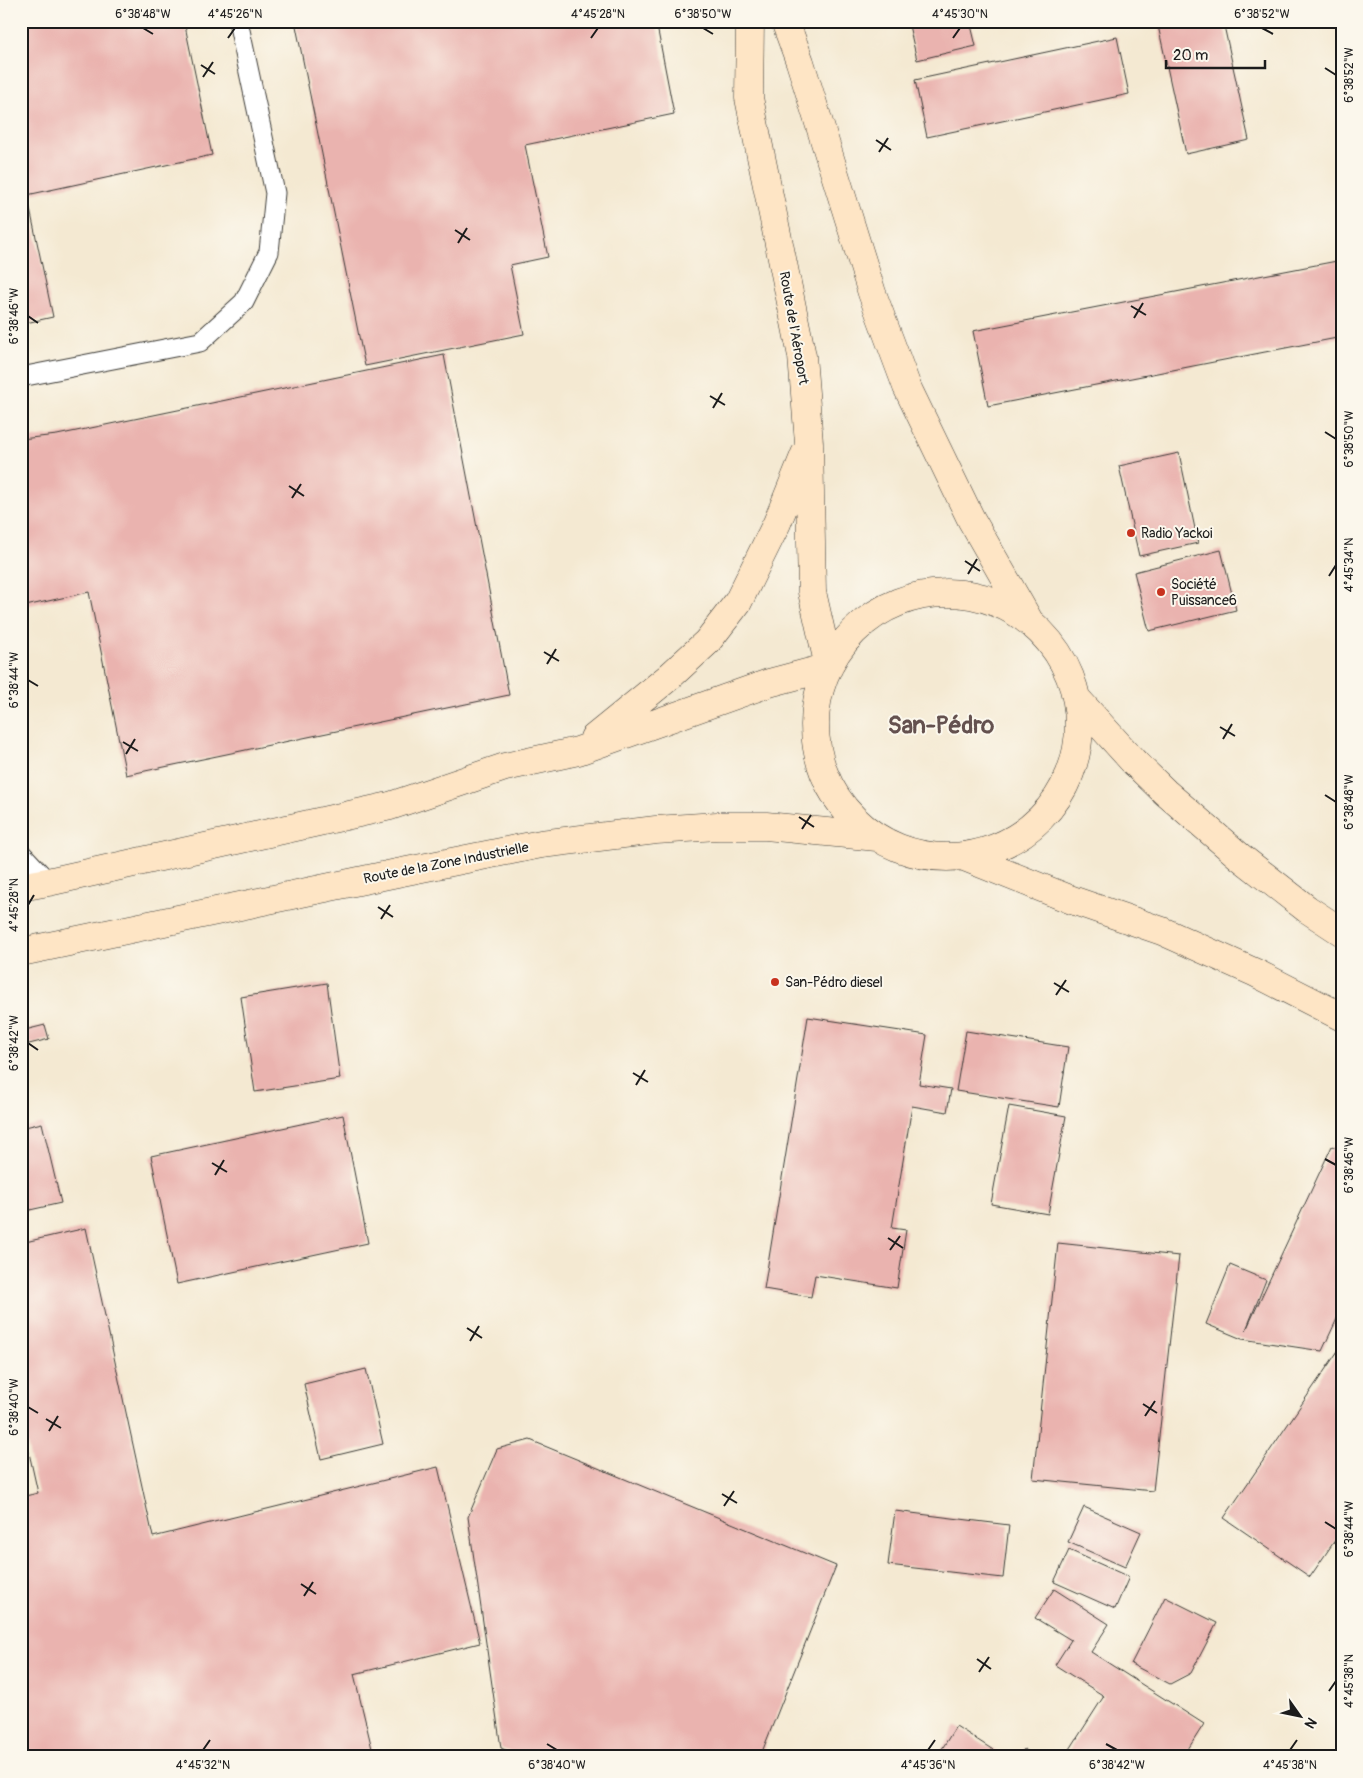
<svg xmlns="http://www.w3.org/2000/svg" width="1363" height="1778" viewBox="0 0 1363 1778" font-family="Pangolin,sans-serif">
  <rect width="100%" height="100%" fill="#fbf7ec"/>
  <filter id="ink" filterUnits="userSpaceOnUse"><feTurbulence type="fractalNoise" baseFrequency=".02" numOctaves="2"/><feDisplacementMap in="SourceGraphic" scale="10" xChannelSelector="R" yChannelSelector="G"/><feConvolveMatrix kernelMatrix="1 2 1 2 8 2 1 2 1" color-interpolation-filters="sRGB"/></filter>
  <filter id="wash" filterUnits="userSpaceOnUse"><feTurbulence type="fractalNoise" baseFrequency=".0096" numOctaves="4" result="noise"/><feDisplacementMap in="SourceGraphic" scale="20" xChannelSelector="R" yChannelSelector="G"/><feGaussianBlur stdDeviation="1.12" result="paint"/><feColorMatrix in="noise" values="0 0 0 0 0 0 0 0 0 0 0 0 0 0 0 0 0 1.4 0 .05"/><feComposite in="paint" operator="in"/></filter>
  <g filter="url(#wash)">
    <rect width="100%" height="100%" fill="#f4e9d2"/>
    <g id="blocks">
      <path fill="#eab3af" d="M36,21H184L212,155L27,195L53,317L21,324V24Z
        M295,21H656L674,114L525,145L548,257L510,265L524,334L365,366Z
        M908,21H970L976,46L917,60Z
        M1157,21H1223L1249,140L1186,154Z
        M1117,37L1129,94L927,137L915,80Z
        M1342,260V337L988,406L973,331Z
        M444,355L509,695L126,775L89,592L21,607V439L57,435Z
        M1179,453L1198,543L1139,556L1119,466Z
        M1221,550L1236,610L1149,631L1134,572Z
        M327,983L340,1079L255,1092L241,997Z
        M808,1017L927,1035L919,1084L951,1089L947,1112L912,1106L892,1228L906,1230L897,1288L815,1275L811,1297L764,1289Z
        M45,1025L49,1039L21,1046V1031Z
        M966,1031L1068,1047L1059,1107L956,1091Z
        M1009,1106L1066,1116L1048,1214L991,1204Z
        M343,1115L368,1243L177,1284L151,1156Z
        M42,1123L61,1203L21,1212V1128Z
        M1332,1146L1342,1151V1308L1322,1351L1242,1339L1206,1324L1230,1265L1266,1280L1246,1330Z
        M86,1228L153,1537L438,1467L480,1643L354,1674L374,1757H21V1497L38,1493L21,1417V1243Z
        M1058,1243L1179,1256L1153,1491L1033,1479Z
        M1342,1345V1530L1310,1577L1224,1518Z
        M366,1369L383,1444L321,1459L304,1384Z
        M530,1440L836,1566L760,1757H522L501,1748L468,1517L497,1449Z
        M1084,1507L1141,1532L1125,1567L1068,1542Z
        M895,1511L1009,1525L1003,1578L888,1565Z
        M1069,1550L1129,1577L1115,1609L1054,1582Z
        M1054,1589L1109,1624L1091,1652L1204,1724L1183,1757H1065L1104,1696L1055,1665L1071,1640L1035,1618Z
        M1165,1597L1217,1623L1191,1673L1170,1684L1131,1664Z
        M956,1726L1004,1757H937Z
        M1024,1749L1037,1757H1019Z"/>
    </g>
  </g>
  <g filter="url(#ink)">
    <use href="#blocks" fill-opacity="0" stroke="#3c3b37" stroke-width="1"/>
    <g fill="none" stroke-linecap="round" stroke-linejoin="round">
      <defs>
        <path id="lane" d="M21,377L200,342L244,302L269,252L275,193L238,21
          M21,853L48,882"/>
        <path id="secondary" d="M785,21L800,62L872,293L907,387L971,519L1028,619
          M815 725a132 132 0 1 1 264 0a132 132 0 1 1-264 0Z
          M1077,699L1133,761L1165,792L1239,856L1307,909L1342,932
          M594,738L669,677L707,642L738,602L777,523L805,454
          M962,856L1072,900L1162,931L1256,973L1342,1017
          M21,887L48,882L390,806L505,767L578,751L769,683L829,667L812,592L809,443L802,356L749,98L750,21
          M21,952L397,873L541,844L656,830L717,826H766L877,837"/>
      </defs>
      <use href="#lane" stroke="#3c3b37" stroke-width="21"/>
      <use href="#secondary" stroke="#3c3b37" stroke-width="29"/>
      <use href="#lane" stroke="#fff" stroke-width="19"/>
      <use href="#secondary" stroke="#fee5c5" stroke-width="28"/>
    </g>
  </g>
  <path fill="none" stroke="#1c1c1c" stroke-width="2" d="M143,28L153,34M703,28L713,34M1262,28L1273,34M228,38L235,28M591,38L598,28M953,38L960,28M201,65L215,74M1325,68L1336,75M203,77L213,62M876,140L891,150M879,152L888,138M455,230L470,240M458,243L467,228M1131,306L1146,315M28,316L38,323M1134,318L1143,303M710,396L725,405M713,408L722,393M1325,432L1336,439M289,486L304,496M292,498L301,484M965,561L980,571M968,574L977,559M1329,576L1336,565M544,652L559,661M547,664L556,649M28,680L38,686M1220,727L1235,736M1223,739L1232,724M123,742L138,751M126,754L135,739M1325,795L1336,802M799,817L814,827M802,829L811,815M28,905L34,895M378,907L393,917M381,919L390,905M1054,983L1069,992M1056,995L1066,980M28,1043L38,1050M633,1073L648,1082M636,1085L645,1070M1325,1159L1336,1165M212,1163L227,1172M215,1175L224,1160M888,1238L903,1248M890,1250L900,1236M467,1328L482,1338M470,1341L479,1326M1143,1404L1157,1413M28,1407L38,1413M1145,1416L1155,1401M46,1419L61,1428M49,1431L58,1416M722,1494L737,1503M724,1506L734,1491M1325,1522L1336,1529M301,1584L316,1594M304,1596L313,1582M977,1659L991,1669M979,1672L989,1657M1329,1691L1336,1681M547,1744L557,1750M1106,1744L1117,1750M203,1750L210,1740M928,1750L935,1740M1290,1750L1297,1740"/>
  <g fill="#c8321e" stroke="#fbf7ec" stroke-width="2">
    <circle cx="1131" cy="533" r="5"/>
    <circle cx="1161" cy="592" r="5"/>
    <circle cx="775" cy="982" r="5"/>
  </g>
  <g text-anchor="middle" dominant-baseline="central" stroke-width="4" stroke-linejoin="round" paint-order="stroke">
    <g font-size="14" fill="#1c1c1c" stroke="#fbf7ec">
      <text transform="translate(794 328) rotate(80)">Route de l'Aéroport</text>
      <text transform="translate(446 863) rotate(-11)">Route de la Zone Industrielle</text>
    </g>
    <g font-size="14" fill="#1c1c1c" stroke="#fbf7ec" text-anchor="start">
      <text x="1141" y="533">Radio Yackoi</text>
      <text x="1171" y="584">Société<tspan x="1171" dy="16">Puissance6</tspan></text>
      <text x="785" y="982">San-Pédro diesel</text>
    </g>
    <g font-size="24" font-weight="bold" fill="#64514f" stroke="#fbf7ec">
      <text x="941" y="725">San-Pédro</text>
    </g>
  </g>
  <rect width="1363" height="1778" fill="none" stroke="#fbf7ec" stroke-width="55"/>
  <g transform="translate(1300 1716) rotate(123)" stroke="#fbf7ec" stroke-width="4" paint-order="stroke">
  <path d="M0-4L9 19L0 12L-9 19Z" fill="#1c1c1c"/>
  <text y="-8" font-size="14" font-weight="bold" text-anchor="middle" fill="#1c1c1c">N</text>
  </g>
  <path d="M1166 60v8h99v-8" fill="none" stroke="#1c1c1c" stroke-width="2.5"/>
  <text x="1173" y="60" font-size="15" fill="#1c1c1c" stroke="#fbf7ec" stroke-width="4" paint-order="stroke">20 m</text>
  <rect x="28" y="28" width="1308" height="1722" fill="none" stroke="#1c1c1c" stroke-width="2"/>
  <g font-size="12" text-anchor="middle" fill="#1c1c1c">
    <text x="143" y="18">6°38'48"W</text>
    <text x="235" y="18">4°45'26"N</text>
    <text x="598" y="18">4°45'28"N</text>
    <text x="703" y="18">6°38'50"W</text>
    <text x="960" y="18">4°45'30"N</text>
    <text x="1262" y="18">6°38'52"W</text>
    <text transform="translate(1349 75) rotate(-90)" y="4">6°38'52"W</text>
    <text transform="translate(14 316) rotate(-90)" y="4">6°38'46"W</text>
    <text transform="translate(1349 439) rotate(-90)" y="4">6°38'50"W</text>
    <text transform="translate(1349 565) rotate(-90)" y="4">4°45'34"N</text>
    <text transform="translate(14 680) rotate(-90)" y="4">6°38'44"W</text>
    <text transform="translate(1349 802) rotate(-90)" y="4">6°38'48"W</text>
    <text transform="translate(14 905) rotate(-90)" y="4">4°45'28"N</text>
    <text transform="translate(14 1043) rotate(-90)" y="4">6°38'42"W</text>
    <text transform="translate(1349 1165) rotate(-90)" y="4">6°38'46"W</text>
    <text transform="translate(14 1407) rotate(-90)" y="4">6°38'40"W</text>
    <text transform="translate(1349 1529) rotate(-90)" y="4">6°38'44"W</text>
    <text transform="translate(1349 1681) rotate(-90)" y="4">4°45'38"N</text>
    <text x="203" y="1769">4°45'32"N</text>
    <text x="557" y="1769">6°38'40"W</text>
    <text x="928" y="1769">4°45'36"N</text>
    <text x="1117" y="1769">6°38'42"W</text>
    <text x="1290" y="1769">4°45'38"N</text>
  </g>
</svg>
